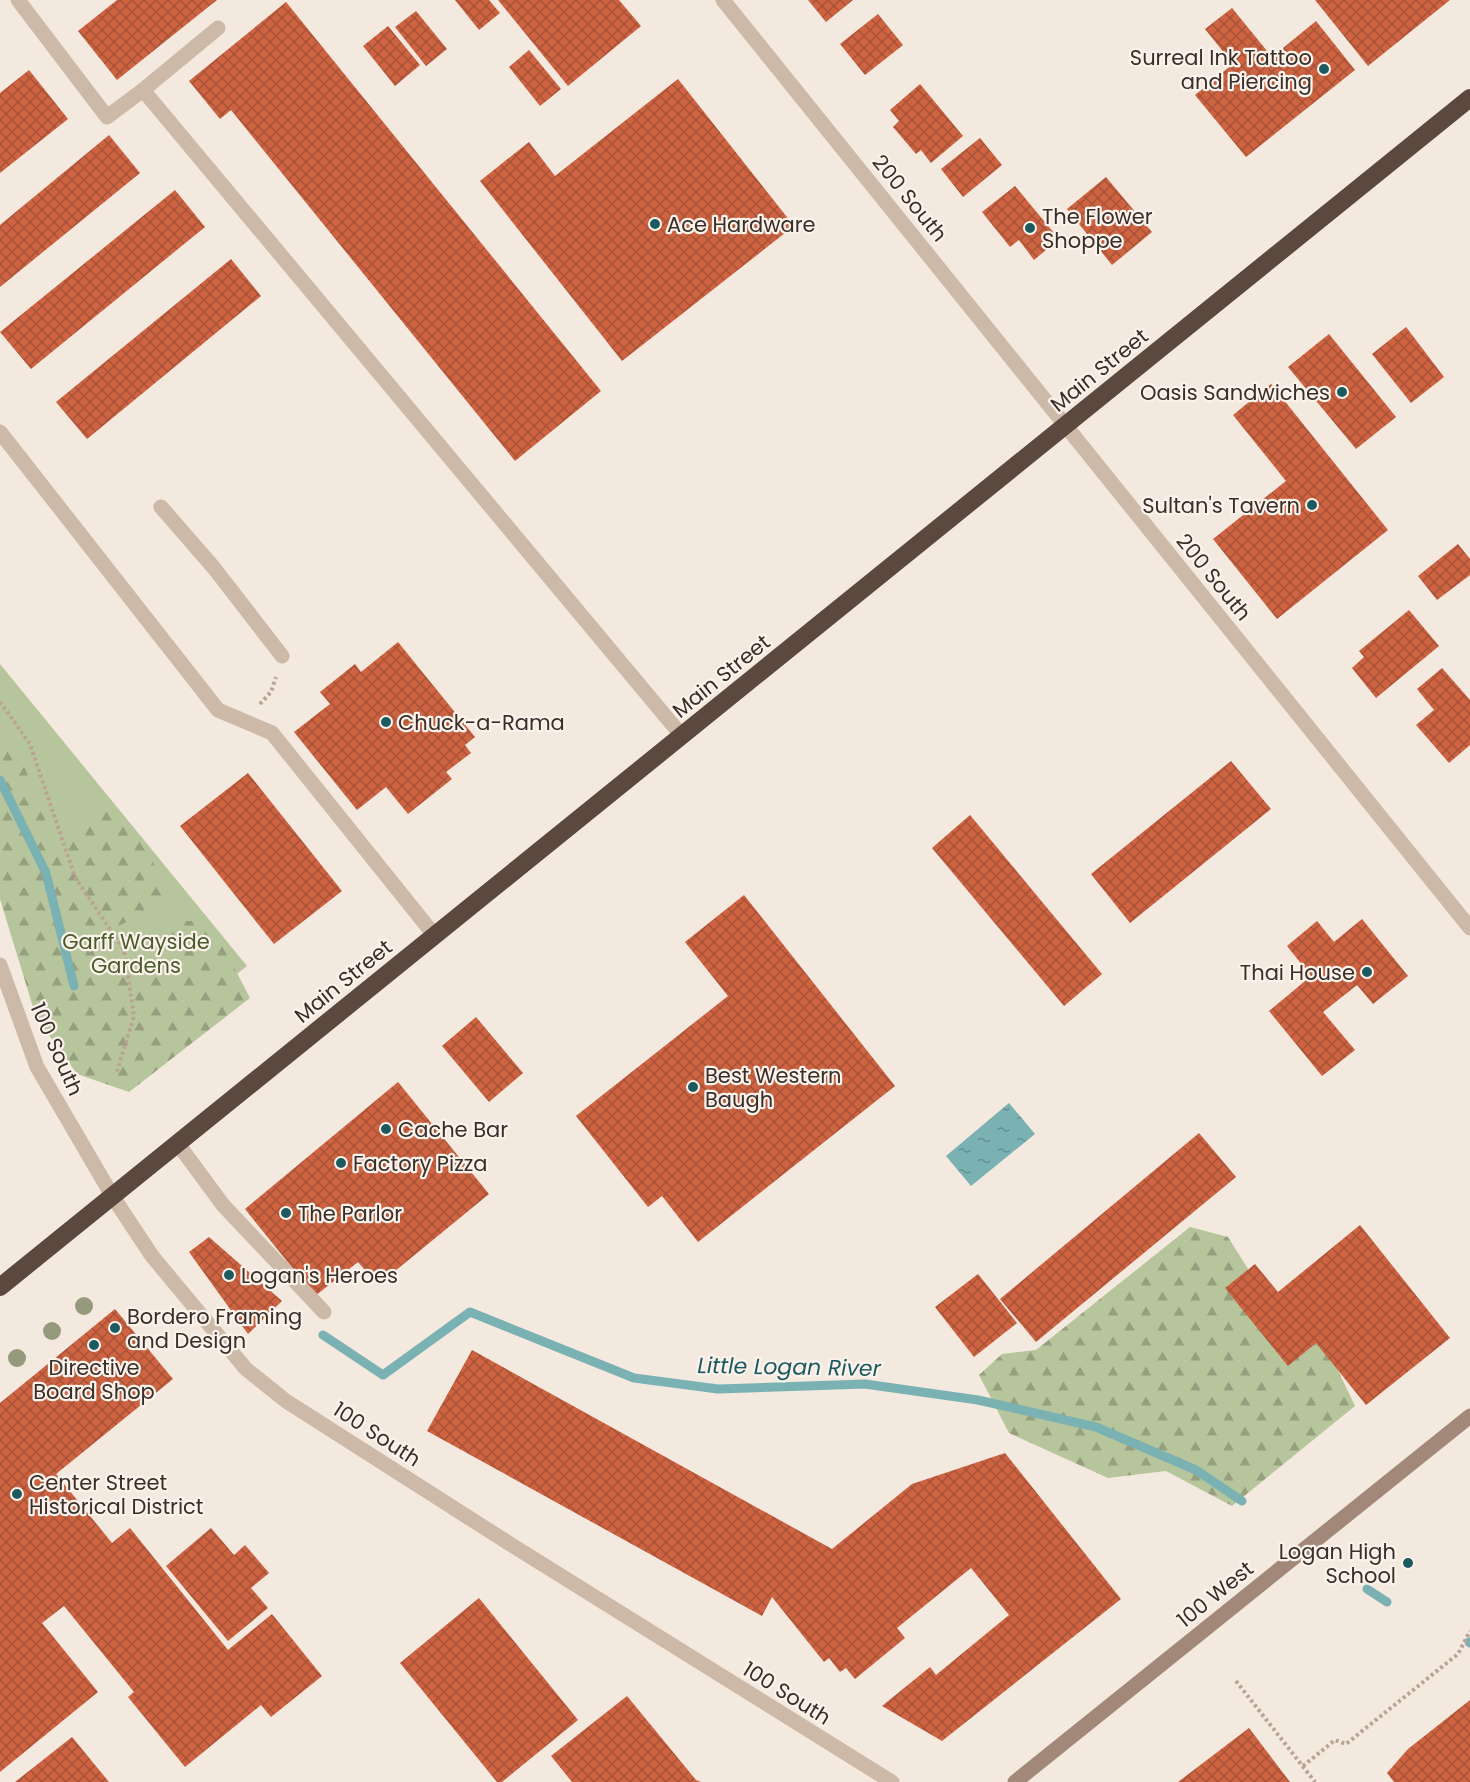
<svg xmlns="http://www.w3.org/2000/svg" width="1470" height="1782" viewBox="0 0 1470 1782" font-family="Poppins,sans-serif">
  <defs>
    <pattern id="forest-firs" width="22" height="20" patternUnits="userSpaceOnUse" patternTransform="scale(1.5)"><rect width="22" height="20" fill="#b7c59c"/><path d="M5 1l3.5 6h-7zM16 11l3.5 6h-7z" fill="#96a07f"/></pattern>
    <pattern id="water-ripples" width="26" height="14" patternUnits="userSpaceOnUse" patternTransform="scale(1.5)"><rect width="26" height="14" fill="#7ab1b3"/><path d="M2 4q2-2 4 0t4 0M15 11q2-2 4 0t4 0" fill="none" stroke="#659092"/></pattern>
    <pattern id="building-cross-hatch" width="8" height="8" patternUnits="userSpaceOnUse" patternTransform="scale(1.5)"><rect width="8" height="8" fill="#ce6342"/><path d="M0 0l8 8M0 8l8-8" fill="none" stroke="#a85237"/></pattern>
  </defs>
  <rect width="100%" height="100%" fill="#f4e9de"/>
  <path fill="#b7c59c" d="M0,664L247,966L111,1072L0,868Z"/>
  <path fill="url(#forest-firs)" d="M0,731L17,748L56,847L98,802L149,848L166,904L116,927L106,961L158,974L176,921H210L250,998L129,1092L77,1074L36,1017L0,899Z
    M1190,1227L1228,1237L1270,1304L1325,1343L1355,1406L1232,1506L1166,1471L1108,1478L1009,1433L979,1375L1002,1354L1036,1350Z"/>
  <path fill="url(#water-ripples)" d="M1009,1103L1035,1134L971,1186L946,1156Z"/>
  <g fill="none" stroke-linecap="round" stroke-linejoin="round">
    <path stroke="#7ab1b3" stroke-width="9" d="M0,780L46,873L74,986
      M323,1335L383,1375L470,1312L634,1378L718,1389L865,1384L978,1400L1096,1427L1196,1470L1242,1501
      M1367,1589L1387,1602
      M1469,1642L1470,1643"/>
  </g>
  <path fill="url(#building-cross-hatch)" d="M117,0H217L117,80L78,31Z
    M455,0H489L500,13L479,30Z
    M498,0H619L641,26L568,86Z
    M808,0H853L826,22Z
    M1315,0H1450L1368,66Z
    M286,2L601,391L515,461L231,110L220,119L189,81Z
    M1232,8L1272,57L1316,21L1355,70L1246,157L1195,95L1233,64L1205,29Z
    M416,11L447,49L426,66L395,27Z
    M878,14L903,45L865,75L840,44Z
    M388,26L420,65L395,86L363,46Z
    M529,50L561,89L540,106L509,67Z
    M29,70L68,119L0,173V93Z
    M678,79L794,226L622,361L480,181L529,142L555,176Z
    M920,84L963,136L931,163L921,150L916,154L893,127L899,121L890,110Z
    M109,135L140,173L0,287V225Z
    M980,138L1002,165L963,197L941,169Z
    M1106,177L1152,232L1112,265L1067,209Z
    M1015,186L1059,239L1034,260L1019,240L1010,247L982,212Z
    M175,190L205,227L31,369L0,332Z
    M231,259L261,296L87,439L56,402Z
    M1406,327L1444,377L1411,403L1372,354Z
    M1329,334L1396,417L1356,449L1288,367Z
    M1271,384L1388,530L1277,619L1213,539L1286,481L1233,415Z
    M1458,544L1470,559V575L1437,600L1418,576Z
    M1409,610L1439,646L1376,698L1352,668L1364,657L1359,651Z
    M398,642L475,737L465,745L471,753L446,772L452,779L408,814L386,787L357,810L294,732L330,704L320,692L355,664L361,672Z
    M1442,668L1470,700V745L1449,763L1416,725L1434,710L1417,689Z
    M1231,761L1271,809L1130,923L1091,874Z
    M248,773L342,891L274,944L180,826Z
    M970,815L1102,974L1064,1006L932,848Z
    M744,895L895,1086L698,1242L662,1196L648,1207L576,1116L728,996L685,942Z
    M1362,919L1408,976L1373,1004L1357,985L1323,1012L1355,1050L1322,1076L1269,1011L1311,976L1287,946L1317,921L1334,942Z
    M476,1017L523,1073L489,1102L442,1046Z
    M398,1082L489,1194L378,1285L358,1262L315,1296L245,1209Z
    M1199,1133L1236,1177L1036,1342L1000,1299Z
    M1360,1225L1450,1338L1366,1405L1316,1343L1288,1366L1225,1288L1255,1264L1278,1292Z
    M209,1237L282,1301L248,1334L189,1252Z
    M978,1274L1017,1323L974,1357L935,1307Z
    M115,1309L173,1379L56,1474L112,1543L130,1528L228,1650L272,1614L322,1676L271,1717L261,1705L185,1767L128,1697L134,1692L64,1606L42,1623L98,1692L0,1772V1403Z
    M472,1350L832,1549L912,1484L1005,1453L1121,1599L942,1741L882,1706L930,1667L936,1675L1009,1615L971,1568L897,1628L905,1638L855,1679L846,1668L840,1672L829,1658L824,1662L772,1597L762,1616L427,1431Z
    M211,1528L234,1555L245,1545L269,1573L251,1588L268,1608L228,1641L166,1566Z
    M479,1598L578,1720L502,1782H497L400,1663Z
    M627,1696L696,1780L701,1782H572L551,1756Z
    M1470,1700V1782H1394L1387,1773L1408,1749Z
    M1249,1728L1290,1782H1178Z
    M72,1737L109,1782H15Z"/>
  <g fill="none" stroke-linecap="round" stroke-linejoin="round">
    <path stroke="#baa392" stroke-width="4" stroke-dasharray="3 3" stroke-linecap="butt" d="M0,702L30,744L75,877L124,950L134,1016L116,1074
      M260,704L271,692L276,677
      M1236,1681L1315,1782
      M1303,1766L1335,1740L1346,1744L1458,1654L1470,1631"/>
    <path stroke="#cdb9a8" stroke-width="15" d="M18,0L107,117L143,90L682,736
      M143,90L218,28
      M0,432L218,710L272,733L435,936
      M161,507L214,568L282,656
      M178,1144L223,1205L324,1312"/>
    <path stroke="#cdb9a8" stroke-width="15" d="M723,0L1470,928
      M0,965L37,1067L113,1197L152,1256L246,1369L286,1401L510,1544L892,1782"/>
    <path stroke="#a18879" stroke-width="15" d="M1015,1782L1470,1416"/>
    <path stroke="#5b483f" stroke-width="18" d="M0,1287L1470,98"/>
  </g>
  <g fill="#969a7c">
    <circle cx="84" cy="1306" r="9"/>
    <circle cx="52" cy="1331" r="9"/>
    <circle cx="17" cy="1358" r="9"/>
  </g>
  <g fill="#1b5a5f" stroke="#fbf3eb" stroke-width="2">
    <circle cx="1324" cy="69" r="6"/>
    <circle cx="655" cy="224" r="6"/>
    <circle cx="1030" cy="228" r="6"/>
    <circle cx="1342" cy="392" r="6"/>
    <circle cx="1312" cy="505" r="6"/>
    <circle cx="386" cy="722" r="6"/>
    <circle cx="1367" cy="972" r="6"/>
    <circle cx="693" cy="1087" r="6"/>
    <circle cx="386" cy="1129" r="6"/>
    <circle cx="341" cy="1163" r="6"/>
    <circle cx="286" cy="1213" r="6"/>
    <circle cx="229" cy="1275" r="6"/>
    <circle cx="115" cy="1328" r="6"/>
    <circle cx="94" cy="1345" r="6"/>
    <circle cx="17" cy="1494" r="6"/>
    <circle cx="1408" cy="1563" r="6"/>
  </g>
  <g text-anchor="middle" dominant-baseline="central" stroke-width="4.5" stroke-linejoin="round" paint-order="stroke">
    <g font-size="21" fill="#3a2e29" stroke="#fbf3eb" text-anchor="start">
      <text x="1312" y="57" text-anchor="end">Surreal Ink Tattoo<tspan x="1312" dy="24">and Piercing</tspan></text>
      <text x="1042" y="216">The Flower<tspan x="1042" dy="24">Shoppe</tspan></text>
      <text x="667" y="224">Ace Hardware</text>
      <text x="1330" y="392" text-anchor="end">Oasis Sandwiches</text>
      <text x="1300" y="505" text-anchor="end">Sultan's Tavern</text>
      <text x="398" y="722">Chuck-a-Rama</text>
      <text x="1355" y="972" text-anchor="end">Thai House</text>
      <text x="705" y="1075">Best Western<tspan x="705" dy="24">Baugh</tspan></text>
      <text x="398" y="1129">Cache Bar</text>
      <text x="353" y="1163">Factory Pizza</text>
      <text x="298" y="1213">The Parlor</text>
      <text x="241" y="1275">Logan's Heroes</text>
      <text x="127" y="1316">Bordero Framing<tspan x="127" dy="24">and Design</tspan></text>
      <text x="94" y="1367" text-anchor="middle">Directive<tspan x="94" dy="24">Board Shop</tspan></text>
      <text x="29" y="1482">Center Street<tspan x="29" dy="24">Historical District</tspan></text>
      <text x="1396" y="1551" text-anchor="end">Logan High<tspan x="1396" dy="24">School</tspan></text>
    </g>
    <g font-size="21" fill="#3a2e29" stroke="#fbf3eb">
      <text transform="translate(910 198) rotate(51)">200 South</text>
      <text transform="translate(1099 370) rotate(-39)">Main Street</text>
      <text transform="translate(1214 577) rotate(51)">200 South</text>
      <text transform="translate(721 676) rotate(-39)">Main Street</text>
      <text transform="translate(343 981) rotate(-39)">Main Street</text>
      <text transform="translate(57 1049) rotate(66)">100 South</text>
      <text transform="translate(377 1434) rotate(33)">100 South</text>
      <text transform="translate(1215 1594) rotate(-39)">100 West</text>
      <text transform="translate(787 1693) rotate(32)">100 South</text>
    </g>
    <g font-size="21" fill="#495a2b" stroke="#fbf3eb">
      <text x="136" y="941">Garff Wayside<tspan x="136" dy="24">Gardens</tspan></text>
    </g>
    <g font-size="22" font-style="italic" fill="#1b5a5f" stroke="#fbf3eb">
      <text transform="translate(789 1367) rotate(1)">Little Logan River</text>
    </g>
  </g>
</svg>
